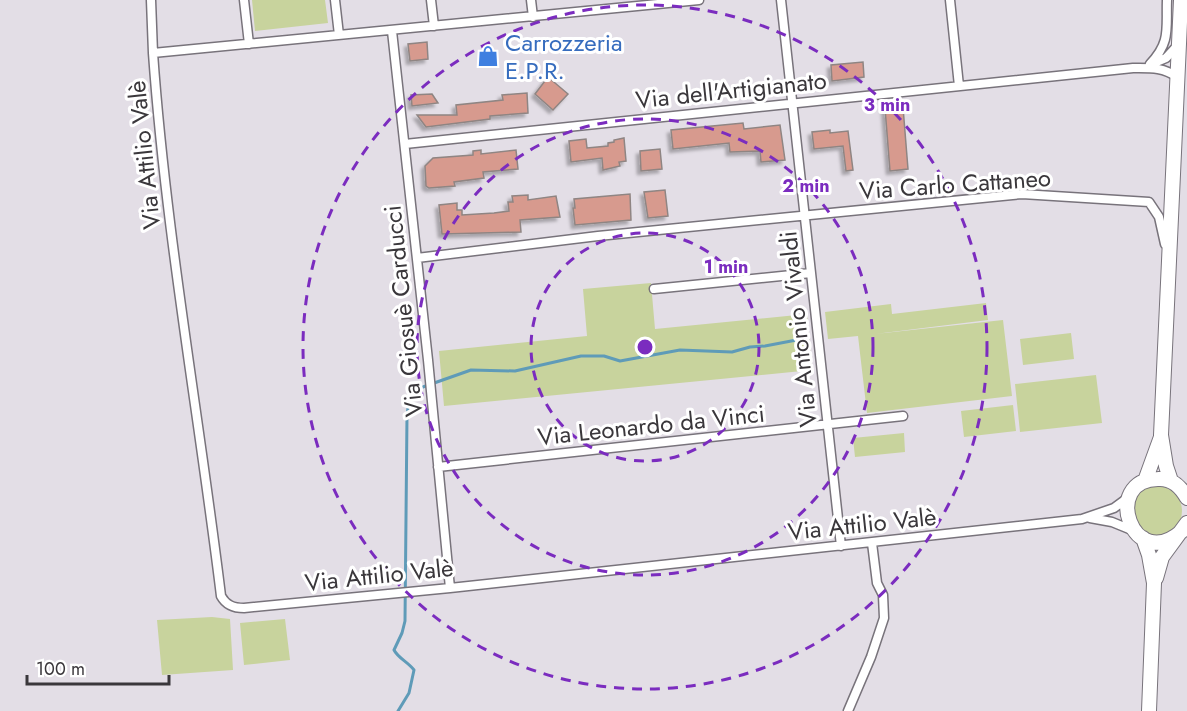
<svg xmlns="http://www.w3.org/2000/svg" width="1187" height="711" viewBox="0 0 1187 711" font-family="Jost,sans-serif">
  <defs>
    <filter id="shadow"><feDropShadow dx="-3.5" dy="3.5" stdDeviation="1.5" flood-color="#0004"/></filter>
  </defs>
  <rect width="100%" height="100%" fill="#e3dee6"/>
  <path fill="#c8d39d" d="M252,0H325L328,23L255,31Z
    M651,283L655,329L807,314L812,370L444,406L439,351L587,336L583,289Z
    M986,303L988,320L875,334L1003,320L1012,396L867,413L858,336L828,339L825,312L891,304L892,314Z
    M1071,333L1074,359L1023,365L1020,339Z
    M1096,375L1102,423L1020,432L1015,384Z
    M1013,405L1016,431L964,437L961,411Z
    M904,433L905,452L855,457L853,438Z
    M1132 511a25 25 0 1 1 50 0a25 25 0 1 1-50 0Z
    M212,617L230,619L233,670L162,675L157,620Z
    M285,619L290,660L244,665L240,623Z"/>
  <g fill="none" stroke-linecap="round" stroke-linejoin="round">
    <path stroke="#5f9bb8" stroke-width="3" d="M398,711L409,693L414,670C408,662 398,658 394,650L402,633L405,621L407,415L410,395L420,388L471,370L515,371L581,356H604L620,361L680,350L732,352L750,347L765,346L807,338"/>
  </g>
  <path fill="#d79a8e" stroke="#8f8583" stroke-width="1.5" filter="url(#shadow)" d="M427,42L428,59L410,61L408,44Z
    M863,62L864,77L832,81L831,65Z
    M548,77L568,94L553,110L535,94Z
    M527,93L528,113L490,116V119L426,127L417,115H457L456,105L503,100L502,95Z
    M432,94L438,103L412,106L411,95Z
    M903,107L908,169L890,171L885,108Z
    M743,123L744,129L780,125L785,160L761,162L760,151L730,152L729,143L673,149L671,130Z
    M830,130V133L848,131L853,170L846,171L843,146L814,149L812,132Z
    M624,138L626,161L619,162L620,166L603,170L602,158L571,162L569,141L586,139L587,148L608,146V143L614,142V140Z
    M660,149L662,169L641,171L640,151Z
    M481,150V154L516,150L518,169L483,172L484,178L454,182L455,186L429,188L426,186L425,166L433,158L473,155V151Z
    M665,190L668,216L648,218L644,192Z
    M630,194L631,220L575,225L573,208H575L574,199Z
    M528,195V200L556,196L560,217L520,220L521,232L442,234L439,205L457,203V210H462V215L494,213L509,211L508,202H513L512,196Z"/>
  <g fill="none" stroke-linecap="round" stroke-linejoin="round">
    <defs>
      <path id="street" d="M151,0L153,53L699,0
        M244,0L249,44
        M335,0L339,35
        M431,0L434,26
        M531,0L533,17
        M781,0L841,546
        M950,0L959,86
        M392,31L428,360L450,588
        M153,53C166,235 199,415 221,596C226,605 233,608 244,608L450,588L1082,519L1114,508L1129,497
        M1154,63L1166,58L1178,45
        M1150,64C1171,42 1166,29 1167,0
        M405,144L1133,68C1150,68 1163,67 1177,77
        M417,258L598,236L1022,194L1149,202L1159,217L1165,244
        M654,289L811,273
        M438,467L903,416
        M1090,518L1112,522L1134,531
        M848,711L871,657L884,618L883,595L877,583L872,543"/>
      <path id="primary" d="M1145,481L1161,437
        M1171,481L1166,466L1161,435L1181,0
        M1182,531C1132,575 1101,479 1158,479C1172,478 1181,487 1187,498
        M1143,538L1149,555L1154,583L1149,711
        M1156,578L1162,557L1187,523"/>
    </defs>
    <use href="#street" stroke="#78737b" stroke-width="11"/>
    <use href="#primary" stroke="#78737b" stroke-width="16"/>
    <use href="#street" stroke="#fff" stroke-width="8"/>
    <use href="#primary" stroke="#fff" stroke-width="14"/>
  </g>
  <g fill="none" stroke="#7b2cbf" stroke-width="3" stroke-dasharray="10 8">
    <circle cx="645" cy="347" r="114"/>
    <circle cx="645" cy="347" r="228"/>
    <circle cx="645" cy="347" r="342"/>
  </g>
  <defs>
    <symbol id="shop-bare" viewBox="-9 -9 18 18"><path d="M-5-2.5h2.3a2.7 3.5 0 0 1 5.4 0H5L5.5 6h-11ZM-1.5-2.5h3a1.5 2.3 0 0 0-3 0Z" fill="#3f7fe0" stroke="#fff" stroke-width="2.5" paint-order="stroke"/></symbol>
  </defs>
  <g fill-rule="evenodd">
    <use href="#shop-bare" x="473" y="41" width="30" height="30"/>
  </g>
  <g text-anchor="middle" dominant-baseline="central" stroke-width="6" stroke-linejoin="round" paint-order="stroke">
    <g font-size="24" fill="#366cbe" stroke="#fff" text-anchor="start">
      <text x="505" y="42">Carrozzeria<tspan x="505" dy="28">E.P.R.</tspan></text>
    </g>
    <g font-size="24" fill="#3a373b" stroke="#fff">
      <text transform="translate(731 90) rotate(-6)">Via dell'Artigianato</text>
      <text transform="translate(144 155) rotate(-96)">Via Attilio Valè</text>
      <text transform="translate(955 184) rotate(-4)">Via Carlo Cattaneo</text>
      <text transform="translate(403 311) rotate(-96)">Via Giosuè Carducci</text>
      <text transform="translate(798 329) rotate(-96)">Via Antonio Vivaldi</text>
      <text transform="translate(651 425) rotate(-6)">Via Leonardo da Vinci</text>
      <text transform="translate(862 524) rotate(-6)">Via Attilio Valè</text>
      <text transform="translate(379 575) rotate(-6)">Via Attilio Valè</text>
    </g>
  </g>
  <circle cx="645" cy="347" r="9" fill="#7b2cbf" stroke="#fff" stroke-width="3"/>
  <g font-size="18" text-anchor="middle" font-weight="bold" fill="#7b2cbf" stroke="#fff" stroke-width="6" stroke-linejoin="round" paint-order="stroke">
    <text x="887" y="111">3 min</text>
    <text x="806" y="192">2 min</text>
    <text x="726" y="273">1 min</text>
  </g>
  <path d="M27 675v9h142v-9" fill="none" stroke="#3a373b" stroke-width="3"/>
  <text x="36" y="675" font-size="18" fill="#3a373b" stroke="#ffffff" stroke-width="4.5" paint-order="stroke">100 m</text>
</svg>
